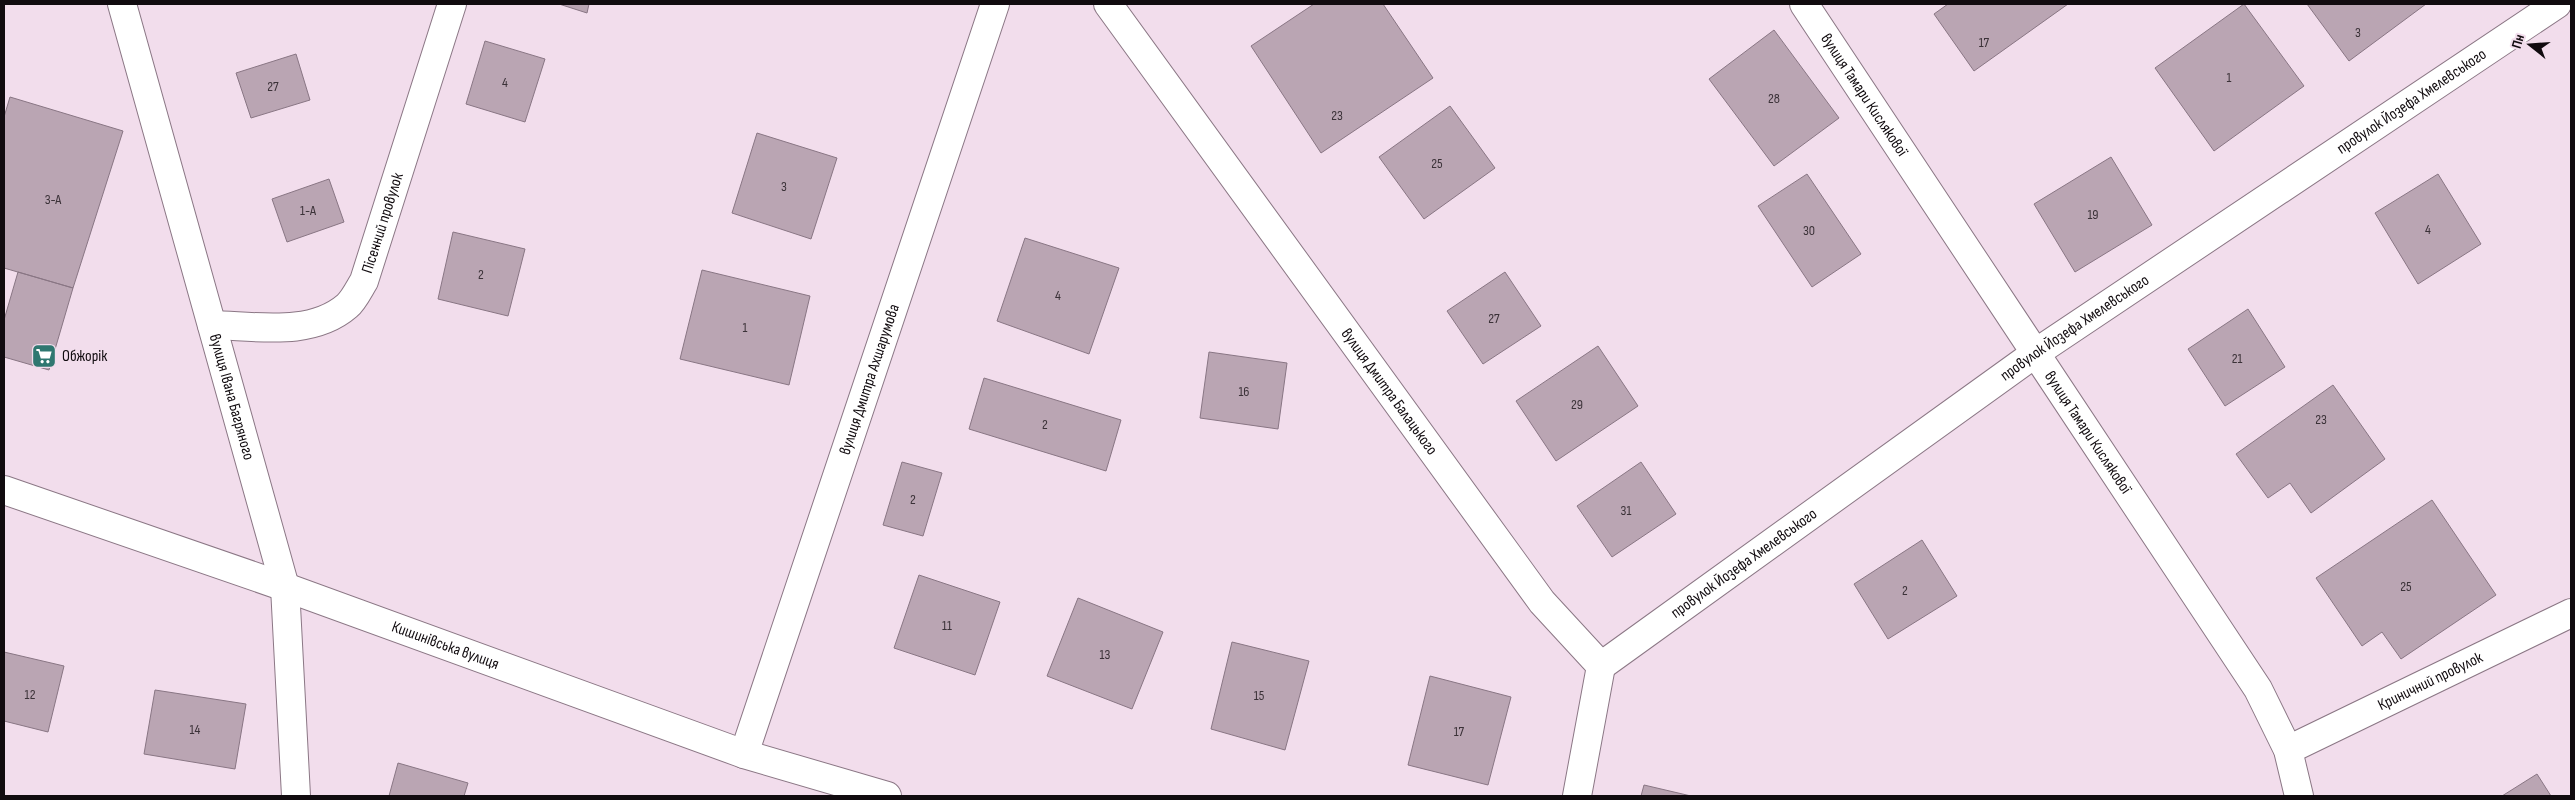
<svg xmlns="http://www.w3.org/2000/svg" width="2575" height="800" viewBox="0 0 2575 800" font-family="'Sofia Sans Condensed',sans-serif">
  <rect width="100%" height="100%" fill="#f2ddec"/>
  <path fill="#baa5b3" stroke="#897684" d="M559,4H589L587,13Z
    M1314,4H1383L1433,78L1321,153L1251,46Z
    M1948,4H2068L1974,71L1934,14Z
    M2244,4L2304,86L2214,151L2155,68Z
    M2307,4H2426L2349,61Z
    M1774,30L1839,118L1774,166L1709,79Z
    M485,41L545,59L525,122L466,104Z
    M296,54L310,100L251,118L236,73Z
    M10,97L123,131L73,288L4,268V117Z
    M1450,106L1495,168L1424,219L1379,157Z
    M757,133L837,158L811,239L732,213Z
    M2111,157L2152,225L2075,272L2034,204Z
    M1807,174L1861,254L1812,287L1758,206Z
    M2438,174L2481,244L2418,284L2375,213Z
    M329,179L344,222L287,242L272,199Z
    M453,232L525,249L508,316L438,299Z
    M1025,238L1119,268L1089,354L997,321Z
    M702,270L810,296L789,385L680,359Z
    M18,272L73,288L49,370L4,357V320Z
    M1505,272L1541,326L1483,364L1447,311Z
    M2248,309L2285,367L2225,406L2188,349Z
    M1598,346L1638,406L1556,461L1516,401Z
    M1209,352L1287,363L1278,429L1200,418Z
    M984,378L1121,420L1106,471L969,429Z
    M2333,385L2385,459L2311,513L2290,483L2268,498L2236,454Z
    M902,462L942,473L923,536L883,525Z
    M1641,462L1676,514L1612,557L1577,506Z
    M2432,500L2496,595L2401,659L2382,632L2362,646L2316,578Z
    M1922,540L1957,596L1888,639L1854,584Z
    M919,575L1000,602L975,675L894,648Z
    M1078,598L1163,632L1132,709L1047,676Z
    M1232,642L1309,661L1285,750L1211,729Z
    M4,652L64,666L48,732L4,721Z
    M1430,676L1511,697L1488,785L1408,765Z
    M155,690L246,704L235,769L144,754Z
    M398,763L468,783L464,796H389Z
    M2537,774L2551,796H2502Z
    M1644,785L1691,796H1641Z"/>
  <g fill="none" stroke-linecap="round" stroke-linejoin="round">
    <defs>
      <g id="street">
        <path id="s1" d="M122,4L285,587L296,796"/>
        <path id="s2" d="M1108,4L1542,602L1601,666L1577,796"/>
        <path id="s3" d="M1804,4L2258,689L2288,750L2299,796"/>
        <path id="s4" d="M212,325C256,326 311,337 347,306C354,300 359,289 364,281L452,4"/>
        <path id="s5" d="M4,490L285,587L744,754L887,796"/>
        <path id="s6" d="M1601,666L2037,352L2557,4"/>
        <path id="s7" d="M2288,750L2571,613"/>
        <path id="s8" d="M744,754L995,4"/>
      </g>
    </defs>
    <use href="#street" stroke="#8b7785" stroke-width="30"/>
    <use href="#street" stroke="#fff" stroke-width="28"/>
  </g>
  <defs>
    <symbol id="supermarket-square" viewBox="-11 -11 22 22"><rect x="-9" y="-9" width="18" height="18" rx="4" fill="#2f7770" stroke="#f2ddec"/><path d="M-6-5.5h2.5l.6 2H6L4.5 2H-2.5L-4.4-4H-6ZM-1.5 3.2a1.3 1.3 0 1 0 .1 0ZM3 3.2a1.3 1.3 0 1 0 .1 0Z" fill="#fff"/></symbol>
  </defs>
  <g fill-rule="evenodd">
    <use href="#supermarket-square" x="30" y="342" width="28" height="28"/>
  </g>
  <g text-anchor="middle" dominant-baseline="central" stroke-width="5" stroke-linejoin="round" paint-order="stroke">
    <g font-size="14" fill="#3b3238">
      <text x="2358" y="32">3</text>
      <text x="1984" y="42">17</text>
      <text x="2229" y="77">1</text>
      <text x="505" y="82">4</text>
      <text x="273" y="86">27</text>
      <text x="1774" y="98">28</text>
      <text x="1337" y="115">23</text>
      <text x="1437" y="163">25</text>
      <text x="784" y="186">3</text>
      <text x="53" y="199">3-А</text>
      <text x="308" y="210">1-А</text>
      <text x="2093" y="214">19</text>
      <text x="2428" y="229">4</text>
      <text x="1809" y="230">30</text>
      <text x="481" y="274">2</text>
      <text x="1058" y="295">4</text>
      <text x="1494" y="318">27</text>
      <text x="745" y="327">1</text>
      <text x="2237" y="358">21</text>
      <text x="1244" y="391">16</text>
      <text x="1577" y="404">29</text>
      <text x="2321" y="419">23</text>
      <text x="1045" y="424">2</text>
      <text x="913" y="499">2</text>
      <text x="1626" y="510">31</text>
      <text x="2406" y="586">25</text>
      <text x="1905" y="590">2</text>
      <text x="947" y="625">11</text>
      <text x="1105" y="654">13</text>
      <text x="30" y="694">12</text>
      <text x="1259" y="695">15</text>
      <text x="195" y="729">14</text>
      <text x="1459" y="731">17</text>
    </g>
    <g font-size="16" fill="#110b0f" stroke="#f2ddec">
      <text stroke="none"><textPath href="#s3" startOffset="109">вулиця Тамари Кислякової</textPath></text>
      <text stroke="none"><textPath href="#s6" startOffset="988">провулок Йозефа Хмелевського</textPath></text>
      <text stroke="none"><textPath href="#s4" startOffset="231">Пісенний провулок</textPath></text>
      <text stroke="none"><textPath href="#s6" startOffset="582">провулок Йозефа Хмелевського</textPath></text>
      <text stroke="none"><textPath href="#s8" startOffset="395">вулиця Дмитра Ахшарумова</textPath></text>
      <text stroke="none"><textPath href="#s2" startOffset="479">вулиця Дмитра Балацького</textPath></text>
      <text stroke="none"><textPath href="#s1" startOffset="408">вулиця Івана Багряного</textPath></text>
      <text stroke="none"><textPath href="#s3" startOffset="514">вулиця Тамари Кислякової</textPath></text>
      <text stroke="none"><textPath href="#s6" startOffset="176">провулок Йозефа Хмелевського</textPath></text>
      <text stroke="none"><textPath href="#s5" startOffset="468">Кишинівська вулиця</textPath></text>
      <text stroke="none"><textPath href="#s7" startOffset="158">Криничний провулок</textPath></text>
    </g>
    <g font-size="16" fill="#110b0f" stroke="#f2ddec" text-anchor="start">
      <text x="62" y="356">Обжорік</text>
    </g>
  </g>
  <rect width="2575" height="800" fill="none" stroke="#110b0f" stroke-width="10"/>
  <g transform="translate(2530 45) rotate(287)" stroke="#f2ddec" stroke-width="4" paint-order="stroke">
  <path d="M0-4L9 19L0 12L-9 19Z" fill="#110b0f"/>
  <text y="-8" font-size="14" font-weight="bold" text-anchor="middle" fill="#110b0f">Пн</text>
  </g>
</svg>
